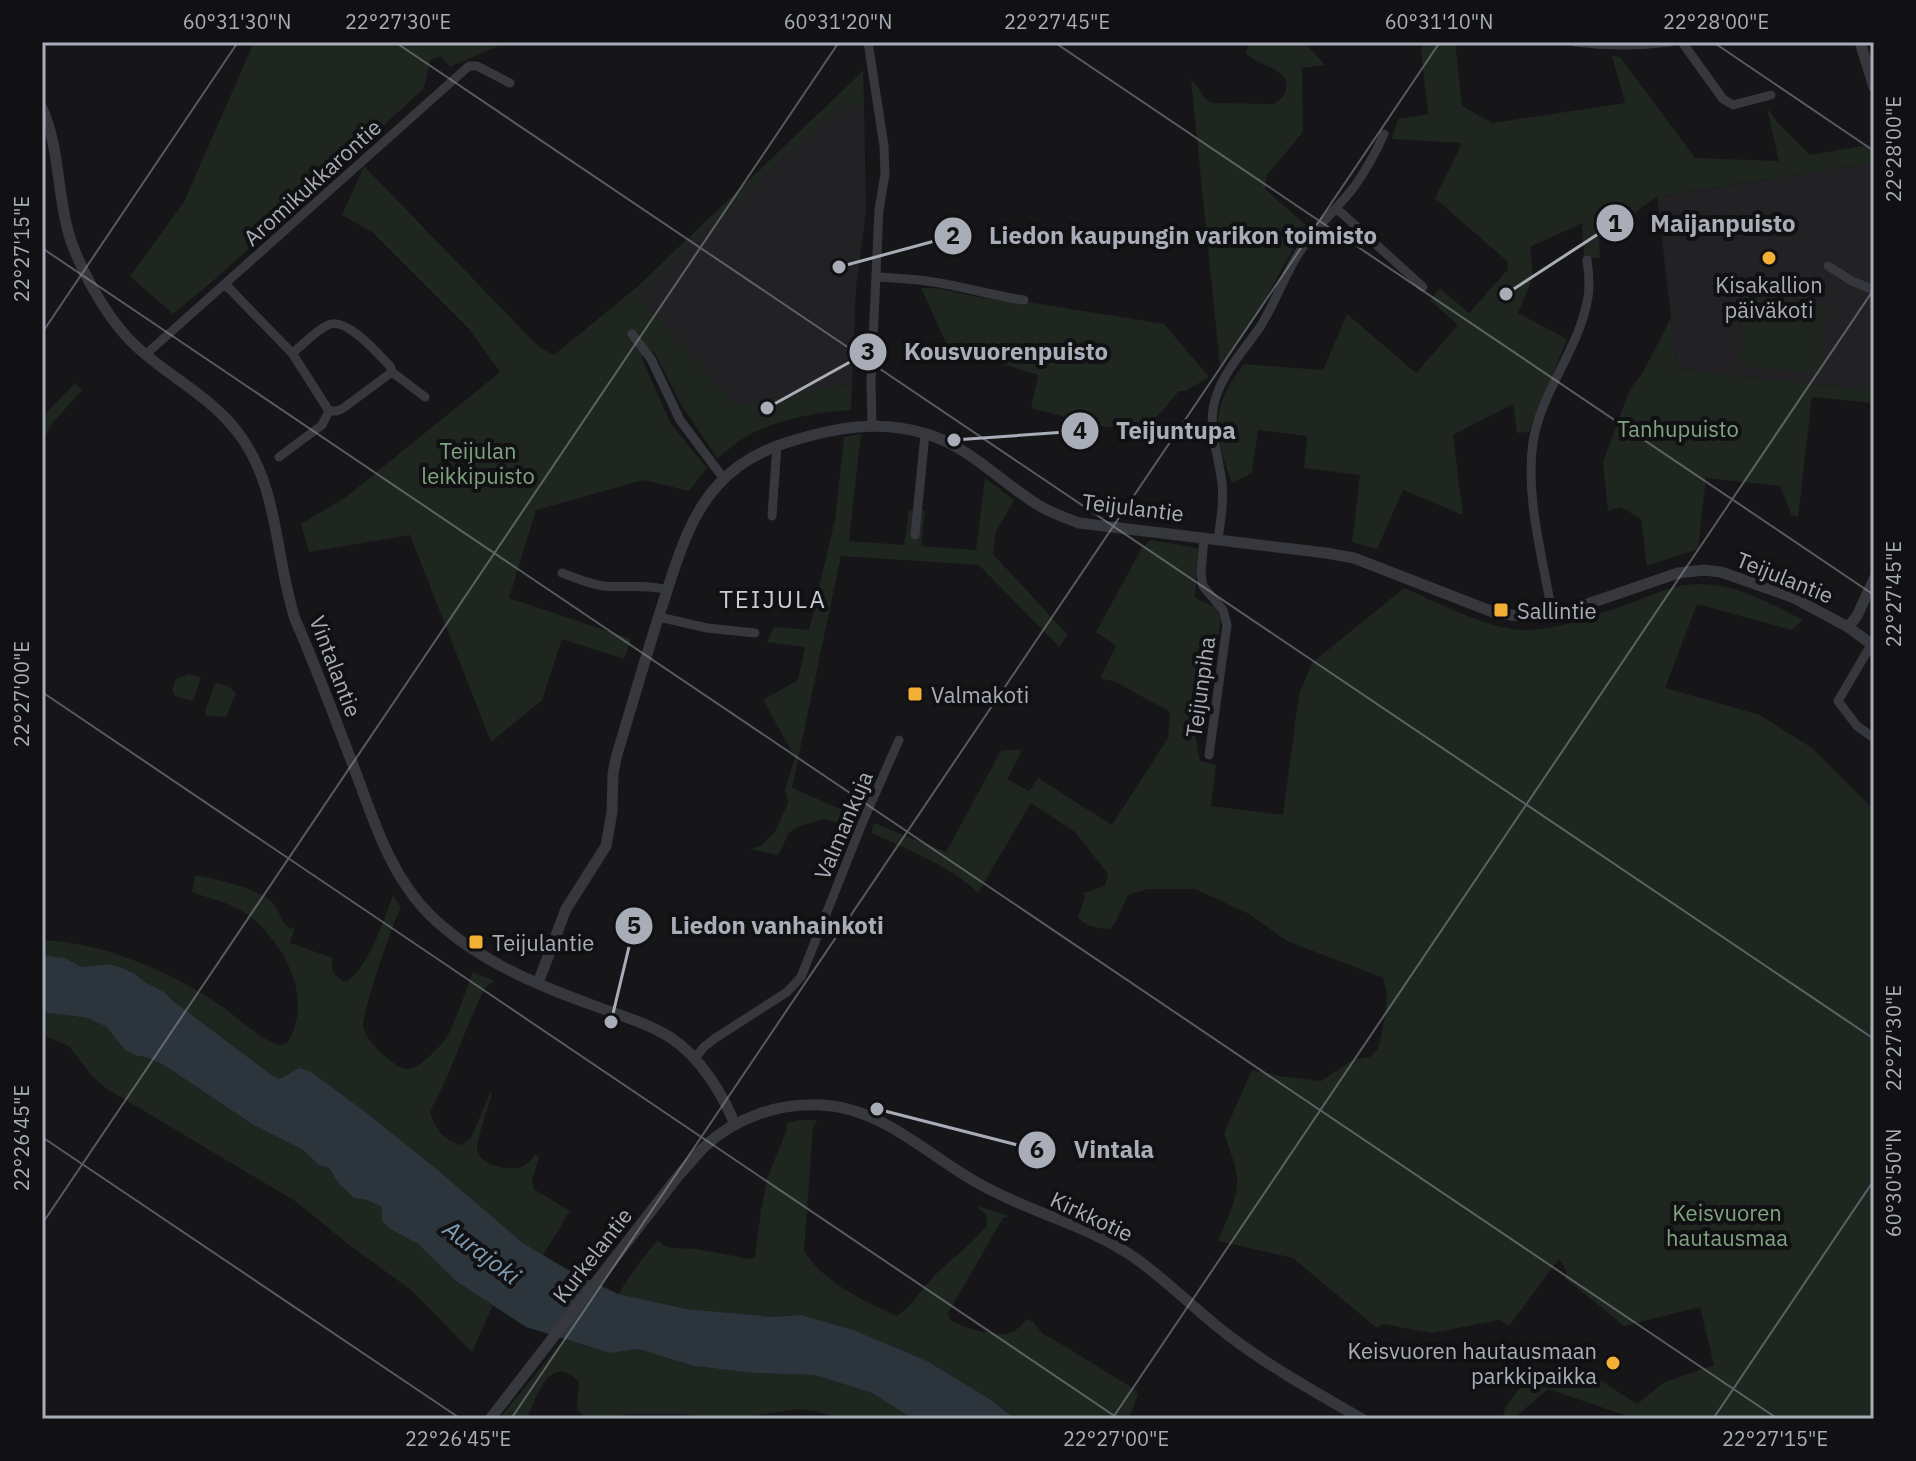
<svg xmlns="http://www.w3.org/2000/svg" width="1916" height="1461" viewBox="0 0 1916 1461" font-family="'IBM Plex Sans',sans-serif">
  <rect width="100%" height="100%" fill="#161618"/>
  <path fill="#222225" d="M864,104L866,212L856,288L852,384L737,405L634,295L838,108Z
    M1874,162V391L1677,369L1657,197Z"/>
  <path fill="#1e261f" d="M254,42H507L450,67L441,56L430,60L424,88L353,154L324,182L206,287L173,314L130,276L184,202Z
    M1304,42L1325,65L1302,68L1303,132L1267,175L1265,189L1307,226L1281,270L1257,316L1220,366L1191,79C1200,88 1201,98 1213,103L1274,104C1281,100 1284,97 1286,89C1291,68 1256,66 1246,53C1247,46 1250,43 1257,42Z
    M1423,42H1455L1462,106L1492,123L1625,103L1612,56L1620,57L1695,158L1779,161L1767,108L1778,123L1810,155L1869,145L1874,162L1656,197L1599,239L1600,258L1584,259L1582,223L1530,247L1533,277L1518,313L1567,339L1529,432L1517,433L1513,404L1453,435L1463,515L1403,490L1377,549L1352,542L1360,475L1304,468L1307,436L1258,430L1252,473L1232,483C1213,431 1209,409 1244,364L1323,370L1347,314L1416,373L1458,325L1430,300L1440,288L1469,313L1508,269L1507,261L1435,198L1462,143L1392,139L1398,119L1428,114L1421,51Z
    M863,71L864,104L838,108L635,295L737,405L852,384L851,410C816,413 779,418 747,436C737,442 727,451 717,458L682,406L654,351L641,357L671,424L707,468L689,491L644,480L536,510L509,598L631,639L624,659L562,639L542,700L491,742L410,535L309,552L301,524L346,497L500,372L469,329L372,232L342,215L364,166L538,346L554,355L637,287Z
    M921,288H935L984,298L1022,301L1164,324L1209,377L1186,391H1179L1144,432L1095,425L1031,408L1038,375L948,347Z
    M1744,297L1825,304L1821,374L1738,366Z
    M1671,318L1677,369L1874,391V403L1812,397L1798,517L1792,516L1780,486L1706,478L1698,549L1647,566L1641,519L1621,507L1608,511L1603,462L1630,389L1642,374Z
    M75,383L82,390L51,425L42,443V417Z
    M861,434L849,541L904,545L909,510L925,511L921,546L976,550L985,478L1014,500L996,532L993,554L1068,635L1059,647L979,565L841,556L792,788L859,817L851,826L825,819L797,827L789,833L778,855L750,849L761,846L775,832L788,803L785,790L795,757L763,700L798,680L805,647L767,642L774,627L809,630L835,520L844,437Z
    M1151,540L1198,548L1195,598L1215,607L1221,619L1209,694L1196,708L1195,734L1200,761L1216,765L1211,806L1283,815L1299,694L1312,663L1404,588C1437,602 1490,630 1524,630C1560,630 1602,613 1636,601C1656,593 1679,583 1700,584C1737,584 1771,604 1803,620L1792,630L1697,604L1665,688L1760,715L1812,748L1874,810V1419H1625L1624,1415L1548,1389L1513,1419H1503L1505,1408L1519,1389L1589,1373L1637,1404L1665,1382L1714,1365L1700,1307L1624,1326L1565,1278L1567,1271L1559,1259L1509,1326L1499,1320L1432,1333L1383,1324L1377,1328L1293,1258L1218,1241C1225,1223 1236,1203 1237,1184C1238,1168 1229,1149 1224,1133L1252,1070L1279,1076L1321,1081L1353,1060L1370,1057L1378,1049L1385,1017L1387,994L1383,978L1287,941L1249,914L1195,889H1148L1128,895L1115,923L1110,929C1098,928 1084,927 1078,916L1085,898L1083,893L1105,886L1108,874L1075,832L1031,803L978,893C954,868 903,847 871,833L874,823L946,852L1001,751L1018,749L1022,751L1007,779L1029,791L1038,778L1112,825L1168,738L1170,712L1116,682L1100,678L1116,646L1096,632L1142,548Z
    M189,674L201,678L193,701L175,696L172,691L176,679Z
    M215,683L228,686L236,693L226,717L206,716L205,711Z
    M195,876C212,877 262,890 273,903C280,911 281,923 290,929L295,927L290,943L333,958C329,970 335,978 346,982C367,970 385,918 393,895L401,908C393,921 362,1014 363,1026C365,1039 381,1053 390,1060C394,1064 400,1068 406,1069C418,1071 442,1045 448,1035C458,1015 465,993 473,972L495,981L488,985L484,990C464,1030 452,1072 430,1111C433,1127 445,1142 462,1145L471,1138L490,1093L492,1094C489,1105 476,1141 477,1150C480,1165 507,1171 521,1167C527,1165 531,1160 535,1154L539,1157L532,1181L534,1189L570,1211L543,1255L523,1243L433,1166L368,1114L290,1073L279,1079L273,1076L172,1000L164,992L145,982L134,973L111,964L81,967L65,958L42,955V940C106,943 172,972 224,1008C243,1022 258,1037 280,1046L287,1043C317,997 280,934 239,909C224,901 207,898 192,892Z
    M42,1012L88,1018L108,1027L125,1050L136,1056L146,1057L164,1065L252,1124L303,1150L319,1165L329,1168L339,1184L354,1198L367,1200L382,1207V1221L390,1229L418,1244L456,1281L493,1305L472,1352L411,1290L348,1244L295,1201L107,1089L91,1075L69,1046L42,1035Z
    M800,1120H817L813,1128L804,1251C824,1283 864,1301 897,1316C913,1306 922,1287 936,1274C954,1257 972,1244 987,1225L986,1215L975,1205L1009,1216L1003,1218L948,1313L950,1320C963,1328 999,1338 1013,1332C1018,1329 1023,1323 1027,1319L1032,1321L1043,1334L1056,1341L1134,1389L1138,1394L1129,1419H1016L988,1398L927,1361L854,1330L801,1315L774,1317L687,1309L618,1294L639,1263L658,1240L664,1246L673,1248L697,1249L750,1259L755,1257L761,1210L767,1179L787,1129L786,1123Z
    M564,1339L610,1353L638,1349L694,1366L754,1373L815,1375L872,1393L913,1419H839L816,1411L798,1409L729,1419L709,1418L685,1414H630L603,1419H590L582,1415L577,1409L579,1382C551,1351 536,1397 527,1419H499Z"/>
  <path fill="#2c353c" d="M42,955L65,958L81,967L111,964L134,973L145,982L164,992L172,1000L273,1076L279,1079L300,1068L311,1072L368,1114L433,1166L523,1243L568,1270L618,1294L687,1309L774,1317L801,1315L854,1330L927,1361L988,1398L1016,1419H913L872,1393L815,1375L754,1373L694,1366L638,1349L610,1353L526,1327L456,1281L418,1244L390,1229L382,1221V1207L367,1200L354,1198L339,1184L329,1168L319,1165L303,1150L252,1124L164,1065L146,1057L137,1056L125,1050L107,1027L88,1018L42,1012Z"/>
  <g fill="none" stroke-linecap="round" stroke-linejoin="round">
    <path stroke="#37383d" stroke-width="9" d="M868,42L884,146L885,174L879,210L871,383L872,424
      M1575,42C1607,46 1638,46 1670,42
      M1682,42L1723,99L1733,105L1771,95
      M1336,208L1423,287
      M1828,266L1852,281L1874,290
      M876,277C899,278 922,279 945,284C972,289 996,296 1024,300
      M225,284L292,353C303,345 315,331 328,325C346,316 378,354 390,366L392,372L342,409L336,411H329L292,353
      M632,334L651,359L680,420L724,479
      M145,355L469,66H477L510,83
      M392,372L425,397
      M279,457L322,425L329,411
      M772,516L777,445
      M915,535L925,434
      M1204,537L1201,574L1203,586L1223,610L1227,625L1209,755
      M1218,538C1221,521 1224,502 1222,484C1219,453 1205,425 1217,394C1226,369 1245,349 1260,327C1276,302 1285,272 1303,247C1318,225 1338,208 1354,187C1366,170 1376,152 1384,134
      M562,573C576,578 589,584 604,586C626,588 647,584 667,590
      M1552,614C1543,557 1525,499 1533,442C1541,391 1580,348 1588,297C1590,285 1589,273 1587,260
      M659,617L707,628L755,633
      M1871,645L1838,701L1857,726L1874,738
      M694,1059L704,1047L714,1039L787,992L801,977L861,826L899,740"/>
    <path stroke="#37383d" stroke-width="11" d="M1860,42L1874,87
      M42,108C59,146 57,187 67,227C71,246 81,266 90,283C103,307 117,329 137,347C169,377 212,397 239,434C279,487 275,557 295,619C316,667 334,716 353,765C373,818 389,874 430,915C473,957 531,983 587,1003C615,1014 646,1022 671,1038C700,1057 723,1094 735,1125
      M1848,627L1857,616L1874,579
      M538,983L566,909L606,846L612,812L613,774L616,758C632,705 647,652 664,600C677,561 689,516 718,485C744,456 777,444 813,435C852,425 888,422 927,434C969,447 999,480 1035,503C1048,512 1063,517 1079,523L1326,553L1354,558L1493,612L1518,616L1552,614L1570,610L1678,573L1704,570L1721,572L1792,597L1848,627L1874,646
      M490,1419L679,1175C687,1166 695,1157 703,1148C734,1118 778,1103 820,1105C881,1107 926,1154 976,1182C1027,1212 1086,1224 1135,1258C1168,1281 1196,1311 1228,1335C1270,1367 1317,1393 1362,1419"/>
  </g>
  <path fill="none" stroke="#a8adb8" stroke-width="2" stroke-opacity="0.45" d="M395,42L1874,1039M1054,42L1874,595M1713,42L1874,151M42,248L1778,1419M42,333L238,42M42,692L1119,1419M42,1137L461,1419M42,1224L839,42M511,1419L1440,42M1112,1419L1874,289M1713,1419L1874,1180"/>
  <g fill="#f2b134" stroke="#111113" stroke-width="3">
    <circle cx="1769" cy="258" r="8"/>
    <rect x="1493" y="602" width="16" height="16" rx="4"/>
    <rect x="907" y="686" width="16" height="16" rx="4"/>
    <rect x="468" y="934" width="16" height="16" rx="4"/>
    <circle cx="1613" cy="1363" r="8"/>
  </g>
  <g text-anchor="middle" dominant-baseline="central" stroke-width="8" stroke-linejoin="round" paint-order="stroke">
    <g font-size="22" fill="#a8adb8" stroke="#111113">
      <text transform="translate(312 182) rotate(-42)">Aromikukkarontie</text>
      <text transform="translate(1133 507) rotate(7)">Teijulantie</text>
      <text transform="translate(1785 577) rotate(22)">Teijulantie</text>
      <text transform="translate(336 666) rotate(69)">Vintalantie</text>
      <text transform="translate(1200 687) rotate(-82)">Teijunpiha</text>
      <text transform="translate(843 825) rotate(-67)">Valmankuja</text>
      <text transform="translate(1092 1216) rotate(25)">Kirkkotie</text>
      <text transform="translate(592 1255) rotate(-52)">Kurkelantie</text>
    </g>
    <g font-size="22" fill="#a8adb8" stroke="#111113" text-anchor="start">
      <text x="1769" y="284" text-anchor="middle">Kisakallion<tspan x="1769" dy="25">päiväkoti</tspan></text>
      <text x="1517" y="610">Sallintie</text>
      <text x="931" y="694">Valmakoti</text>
      <text x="492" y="942">Teijulantie</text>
      <text x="1597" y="1350" text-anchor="end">Keisvuoren hautausmaan<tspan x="1597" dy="25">parkkipaikka</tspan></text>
    </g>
    <g font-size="22" fill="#7fa381" stroke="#111113">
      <text x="1678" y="428">Tanhupuisto</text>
      <text x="478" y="450">Teijulan<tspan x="478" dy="25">leikkipuisto</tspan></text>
      <text x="1727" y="1212">Keisvuoren<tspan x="1727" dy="25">hautausmaa</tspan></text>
    </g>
    <g font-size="24" letter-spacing="2" fill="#c9ccd4" stroke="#111113">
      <text x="773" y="599">TEIJULA</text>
    </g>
    <g font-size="24" font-style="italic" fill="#7f9bb3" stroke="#111113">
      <text transform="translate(482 1252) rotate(37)">Aurajoki</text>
    </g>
  </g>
  <path fill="none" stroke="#a8adb8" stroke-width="3" d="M1506 294L1615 223M839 267L953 236M767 408L868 352M954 440L1080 431M611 1022L634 926M877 1109L1037 1150"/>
  <g fill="#a8adb8" stroke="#111113" stroke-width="3">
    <circle cx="1506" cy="294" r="8"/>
    <circle cx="839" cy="267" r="8"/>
    <circle cx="767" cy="408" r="8"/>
    <circle cx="954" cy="440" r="8"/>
    <circle cx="611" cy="1022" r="8"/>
    <circle cx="877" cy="1109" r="8"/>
    <circle cx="1615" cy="223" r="20"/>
    <circle cx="953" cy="236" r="20"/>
    <circle cx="868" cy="352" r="20"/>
    <circle cx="1080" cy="431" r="20"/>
    <circle cx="634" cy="926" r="20"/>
    <circle cx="1037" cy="1150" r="20"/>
  </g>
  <g font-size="24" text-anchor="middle" font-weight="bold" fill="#111">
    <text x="1615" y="232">1</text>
    <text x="953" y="244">2</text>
    <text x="868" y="360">3</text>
    <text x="1080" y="439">4</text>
    <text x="634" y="934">5</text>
    <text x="1037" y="1158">6</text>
  </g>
  <g font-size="24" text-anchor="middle" font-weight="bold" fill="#a8adb8" stroke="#111113" stroke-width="8" stroke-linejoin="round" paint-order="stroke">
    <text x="1723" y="232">Maijanpuisto</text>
    <text x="1183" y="244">Liedon kaupungin varikon toimisto</text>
    <text x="1006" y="360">Kousvuorenpuisto</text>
    <text x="1176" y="439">Teijuntupa</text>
    <text x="777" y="934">Liedon vanhainkoti</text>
    <text x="1114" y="1158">Vintala</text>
  </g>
  <rect width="1916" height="1461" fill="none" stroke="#111113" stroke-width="88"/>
  <rect x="44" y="44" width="1828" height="1373" fill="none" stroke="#a8adb8" stroke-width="3"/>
  <g font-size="20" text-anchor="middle" fill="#a8adb8">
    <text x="237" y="29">60°31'30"N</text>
    <text x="398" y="29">22°27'30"E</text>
    <text x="838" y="29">60°31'20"N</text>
    <text x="1057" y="29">22°27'45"E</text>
    <text x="1439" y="29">60°31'10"N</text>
    <text x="1716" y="29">22°28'00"E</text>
    <text transform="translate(1894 149) rotate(-90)" y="7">22°28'00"E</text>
    <text transform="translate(22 249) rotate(-90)" y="7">22°27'15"E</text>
    <text transform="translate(1894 594) rotate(-90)" y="7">22°27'45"E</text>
    <text transform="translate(22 694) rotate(-90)" y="7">22°27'00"E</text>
    <text transform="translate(1894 1038) rotate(-90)" y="7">22°27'30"E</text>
    <text transform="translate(22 1138) rotate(-90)" y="7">22°26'45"E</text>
    <text transform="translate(1894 1183) rotate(-90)" y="7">60°30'50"N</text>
    <text x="458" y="1446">22°26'45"E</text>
    <text x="1116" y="1446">22°27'00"E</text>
    <text x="1775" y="1446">22°27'15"E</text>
  </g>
</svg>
